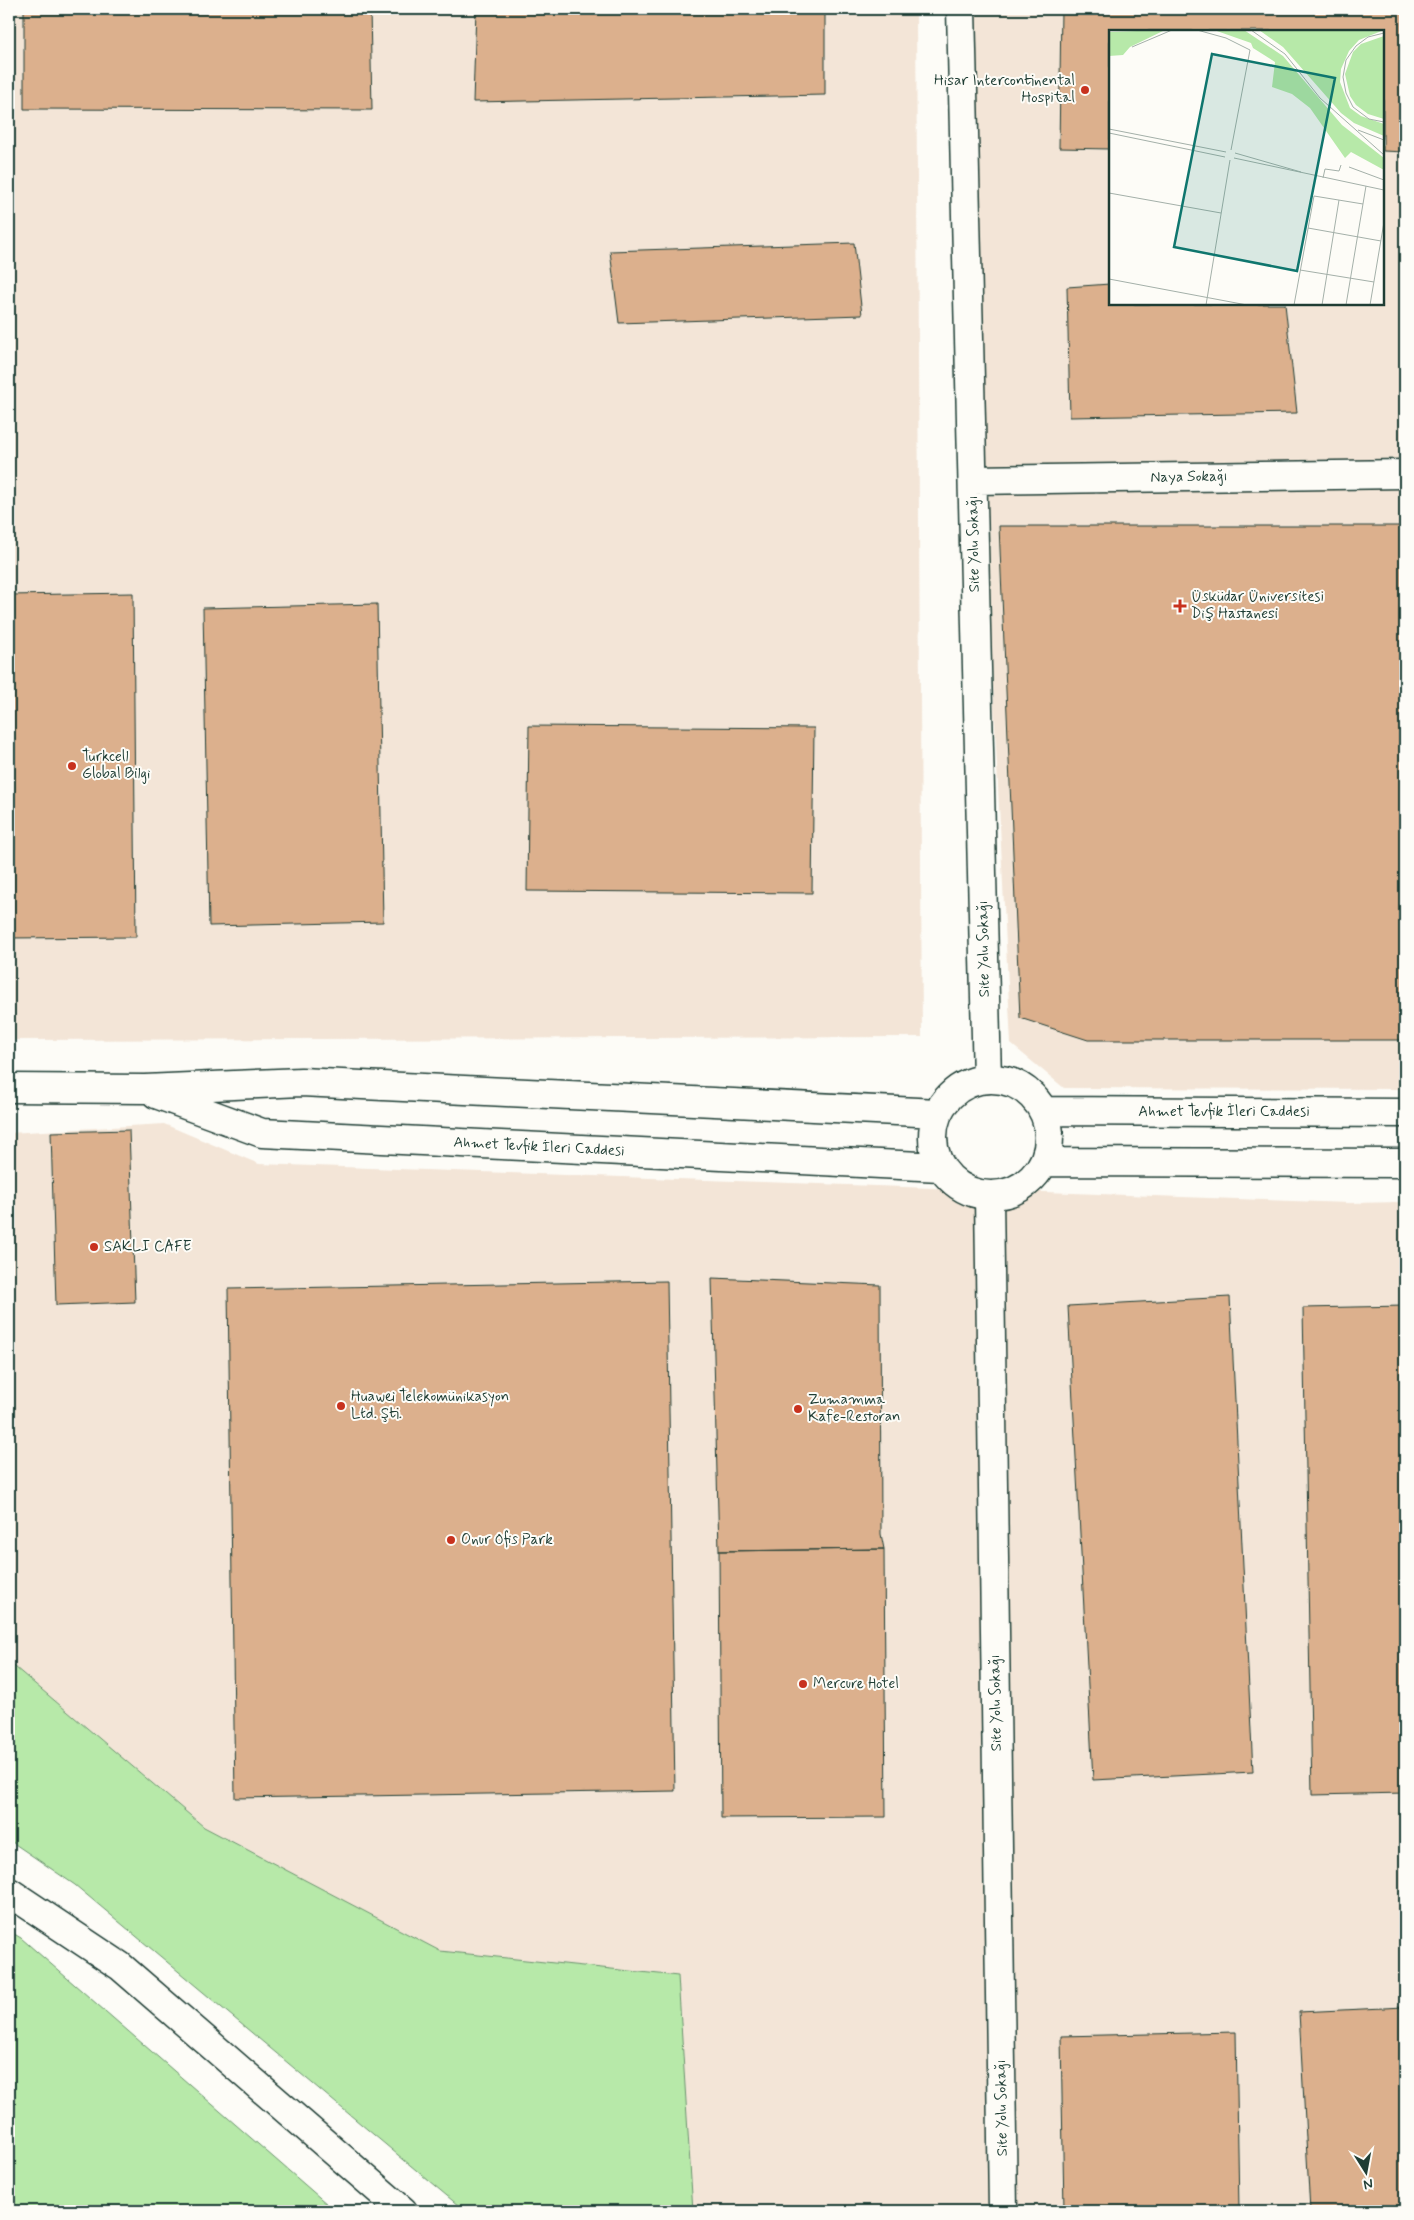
<svg xmlns="http://www.w3.org/2000/svg" width="1414" height="2220" viewBox="0 0 1414 2220" font-family="Mynerve,sans-serif">
  <rect width="100%" height="100%" fill="#fdfcf7"/>
  <filter id="ink" filterUnits="userSpaceOnUse"><feTurbulence type="fractalNoise" baseFrequency=".02" numOctaves="2"/><feDisplacementMap in="SourceGraphic" scale="10" xChannelSelector="R" yChannelSelector="G"/><feConvolveMatrix kernelMatrix="1 2 1 2 8 2 1 2 1" color-interpolation-filters="sRGB"/></filter>
  <g filter="url(#ink)">
    <path fill="#f3e5d7" fill-rule="evenodd" d="M9,9H916L922,1037L9,1040Z
      M959,9H1405V1089L1064,1088L1011,1044ZM1110,31H1383V304H1110Z
      M164,1124L259,1164L1349,1203L1405,1202V2211H693L678,1976L440,1951L204,1827L9,1662V1133Z"/>
    <path fill="#b7e9a9" stroke="#6b936e" d="M9,1662L204,1827L440,1951L678,1976L693,2211H465L75,1885L9,1840Z
      M9,1931L21,1938L335,2211H9Z"/>
    <path fill="#dcb08d" stroke="#1f3d34" d="M24,9H370L372,110L24,109Z
      M476,9H825V95L473,102Z
      M1061,9H1405V152L1383,151V31H1110V149L1059,148Z
      M854,243L862,315L619,323L610,251Z
      M1110,284V304H1285L1297,413L1070,417L1067,287Z
      M999,526H1405V1040H1088L1020,1018Z
      M133,593L136,937L9,938V595Z
      M377,604L383,922L209,926L203,608Z
      M529,726L814,728L812,893L527,891Z
      M129,1130L135,1302L56,1305L51,1132Z
      M712,1278L880,1285L881,1534L884,1549L719,1551Z
      M667,1281L675,1791L235,1798L228,1289Z
      M1230,1297L1253,1772L1093,1780L1068,1306Z
      M1405,1306V1793L1312,1795L1303,1308Z
      M884,1549L886,1817L721,1818L719,1551Z
      M1405,2007V2211H1310L1299,2012Z
      M1236,2032L1239,2211H1064L1061,2036Z"/>
    <g fill="none" stroke-linecap="round" stroke-linejoin="round">
      <defs>
        <path id="minor" d="M961,9L987,1079
          M973,480L1405,474
          M989,1196L1003,2211"/>
        <path id="tertiary" d="M933 1137a58 58 0 1 1 116 0a58 58 0 1 1-116 0Z
          M9,1088L145,1089L301,1082L938,1113
          M156,1094L262,1133L940,1167
          M1043,1111L1405,1113
          M1044,1162L1405,1163"/>
        <path id="motorway" d="M9,1892L120,1966L403,2211"/>
      </defs>
      <use href="#minor" stroke="#1f3d34" stroke-width="31"/>
      <use href="#tertiary" stroke="#1f3d34" stroke-width="31"/>
      <use href="#motorway" stroke="#1f3d34" stroke-width="31"/>
      <use href="#minor" stroke="#fdfcf7" stroke-width="28"/>
      <use href="#tertiary" stroke="#fdfcf7" stroke-width="28"/>
      <use href="#motorway" stroke="#fdfcf7" stroke-width="28"/>
    </g>
  </g>
  <g fill="#c8321e" stroke="#fdfcf7" stroke-width="2">
    <circle cx="1085" cy="90" r="5"/>
    <path d="M1177.5 598.5h5v5h5v5h-5v5h-5v-5h-5v-5h5z"/>
    <circle cx="72" cy="766" r="5"/>
    <circle cx="94" cy="1247" r="5"/>
    <circle cx="341" cy="1406" r="5"/>
    <circle cx="798" cy="1409" r="5"/>
    <circle cx="451" cy="1540" r="5"/>
    <circle cx="803" cy="1684" r="5"/>
  </g>
  <g text-anchor="middle" dominant-baseline="central" stroke-width="4" stroke-linejoin="round" paint-order="stroke">
    <g font-size="15" fill="#1f3d34" stroke="#fdfcf7" text-anchor="start">
      <text x="1075" y="81" text-anchor="end">Hisar Intercontinental<tspan x="1075" dy="17">Hospital</tspan></text>
      <text x="1191" y="597">Üsküdar Üniversitesi<tspan x="1191" dy="17">Diş Hastanesi</tspan></text>
      <text x="82" y="757">Turkcell<tspan x="82" dy="17">Global Bilgi</tspan></text>
      <text x="104" y="1247">SAKLI CAFE</text>
      <text x="351" y="1397">Huawei Telekomünikasyon<tspan x="351" dy="17">Ltd. Şti.</tspan></text>
      <text x="808" y="1400">Zumamma<tspan x="808" dy="17">Kafe-Restoran</tspan></text>
      <text x="461" y="1540">Onur Ofis Park</text>
      <text x="813" y="1684">Mercure Hotel</text>
    </g>
    <g font-size="15" fill="#1f3d34" stroke="#fdfcf7">
      <text transform="translate(1189 477) rotate(-1)">Naya Sokağı</text>
      <text transform="translate(974 544) rotate(-91)">Site Yolu Sokağı</text>
      <text transform="translate(984 949) rotate(-91)">Site Yolu Sokağı</text>
      <text x="1224" y="1112">Ahmet Tevfik İleri Caddesi</text>
      <text transform="translate(539 1147) rotate(3)">Ahmet Tevfik İleri Caddesi</text>
      <text transform="translate(996 1703) rotate(-91)">Site Yolu Sokağı</text>
      <text transform="translate(1002 2108) rotate(-91)">Site Yolu Sokağı</text>
    </g>
  </g>
  <g transform="translate(1109 30)">
    <rect width="275" height="275" fill="#fdfcf7"/>
    <path d="M56,0L21,17L14,25L0,26V2ZM105,0H135L174,26L233,95L275,128V140L242,122L236,128L201,78L183,64L163,57L166,32L144,18L142,13ZM150,0H275L250,10L240,21L232,39L231,52L241,78L252,86L275,94V106L245,93L232,83L174,17ZM275,6V89L259,84L247,75L241,66L236,44L244,22L252,14Z" fill="#b7e9a9"/>
    <path fill="none" stroke="#a4b0a9" stroke-width="1" d="M88,0L117,8L141,20L122,120M142,0L176,24L211,68L275,125M275,3L259,7L247,16L237,30L234,47L237,63L244,77L260,89L275,92M23,17L63,0M0,99L117,122M249,100L275,110M0,103L116,127M126,123L192,142M125,128L275,160M240,137L275,150M214,148L216,139L230,141L232,135M0,163L112,183M199,198L272,211M191,240L265,252M0,249L138,275M97,275L121,130M185,275L205,166L254,174M213,275L230,170M237,275L257,156M261,275L275,192"/>
    <path fill="#0f766e" fill-opacity="0.15" stroke="#0f766e" stroke-width="2.5" d="M103,24L226,48L188,241L65,217Z"/>
    <rect width="275" height="275" fill="none" stroke="#1f3d34" stroke-width="2.5"/>
  </g>
  <rect width="1414" height="2220" fill="none" stroke="#fdfcf7" stroke-width="30"/>
  <rect x="15" y="15" width="1384" height="2190" fill="none" stroke="#1f3d34" stroke-width="2" filter="url(#ink)"/>
  <g transform="translate(1366 2172) rotate(169)" stroke="#fdfcf7" stroke-width="4" paint-order="stroke">
  <path d="M0-4L9 19L0 12L-9 19Z" fill="#1f3d34"/>
  <text y="-8" font-size="14" font-weight="bold" text-anchor="middle" fill="#1f3d34">N</text>
  </g>
</svg>
